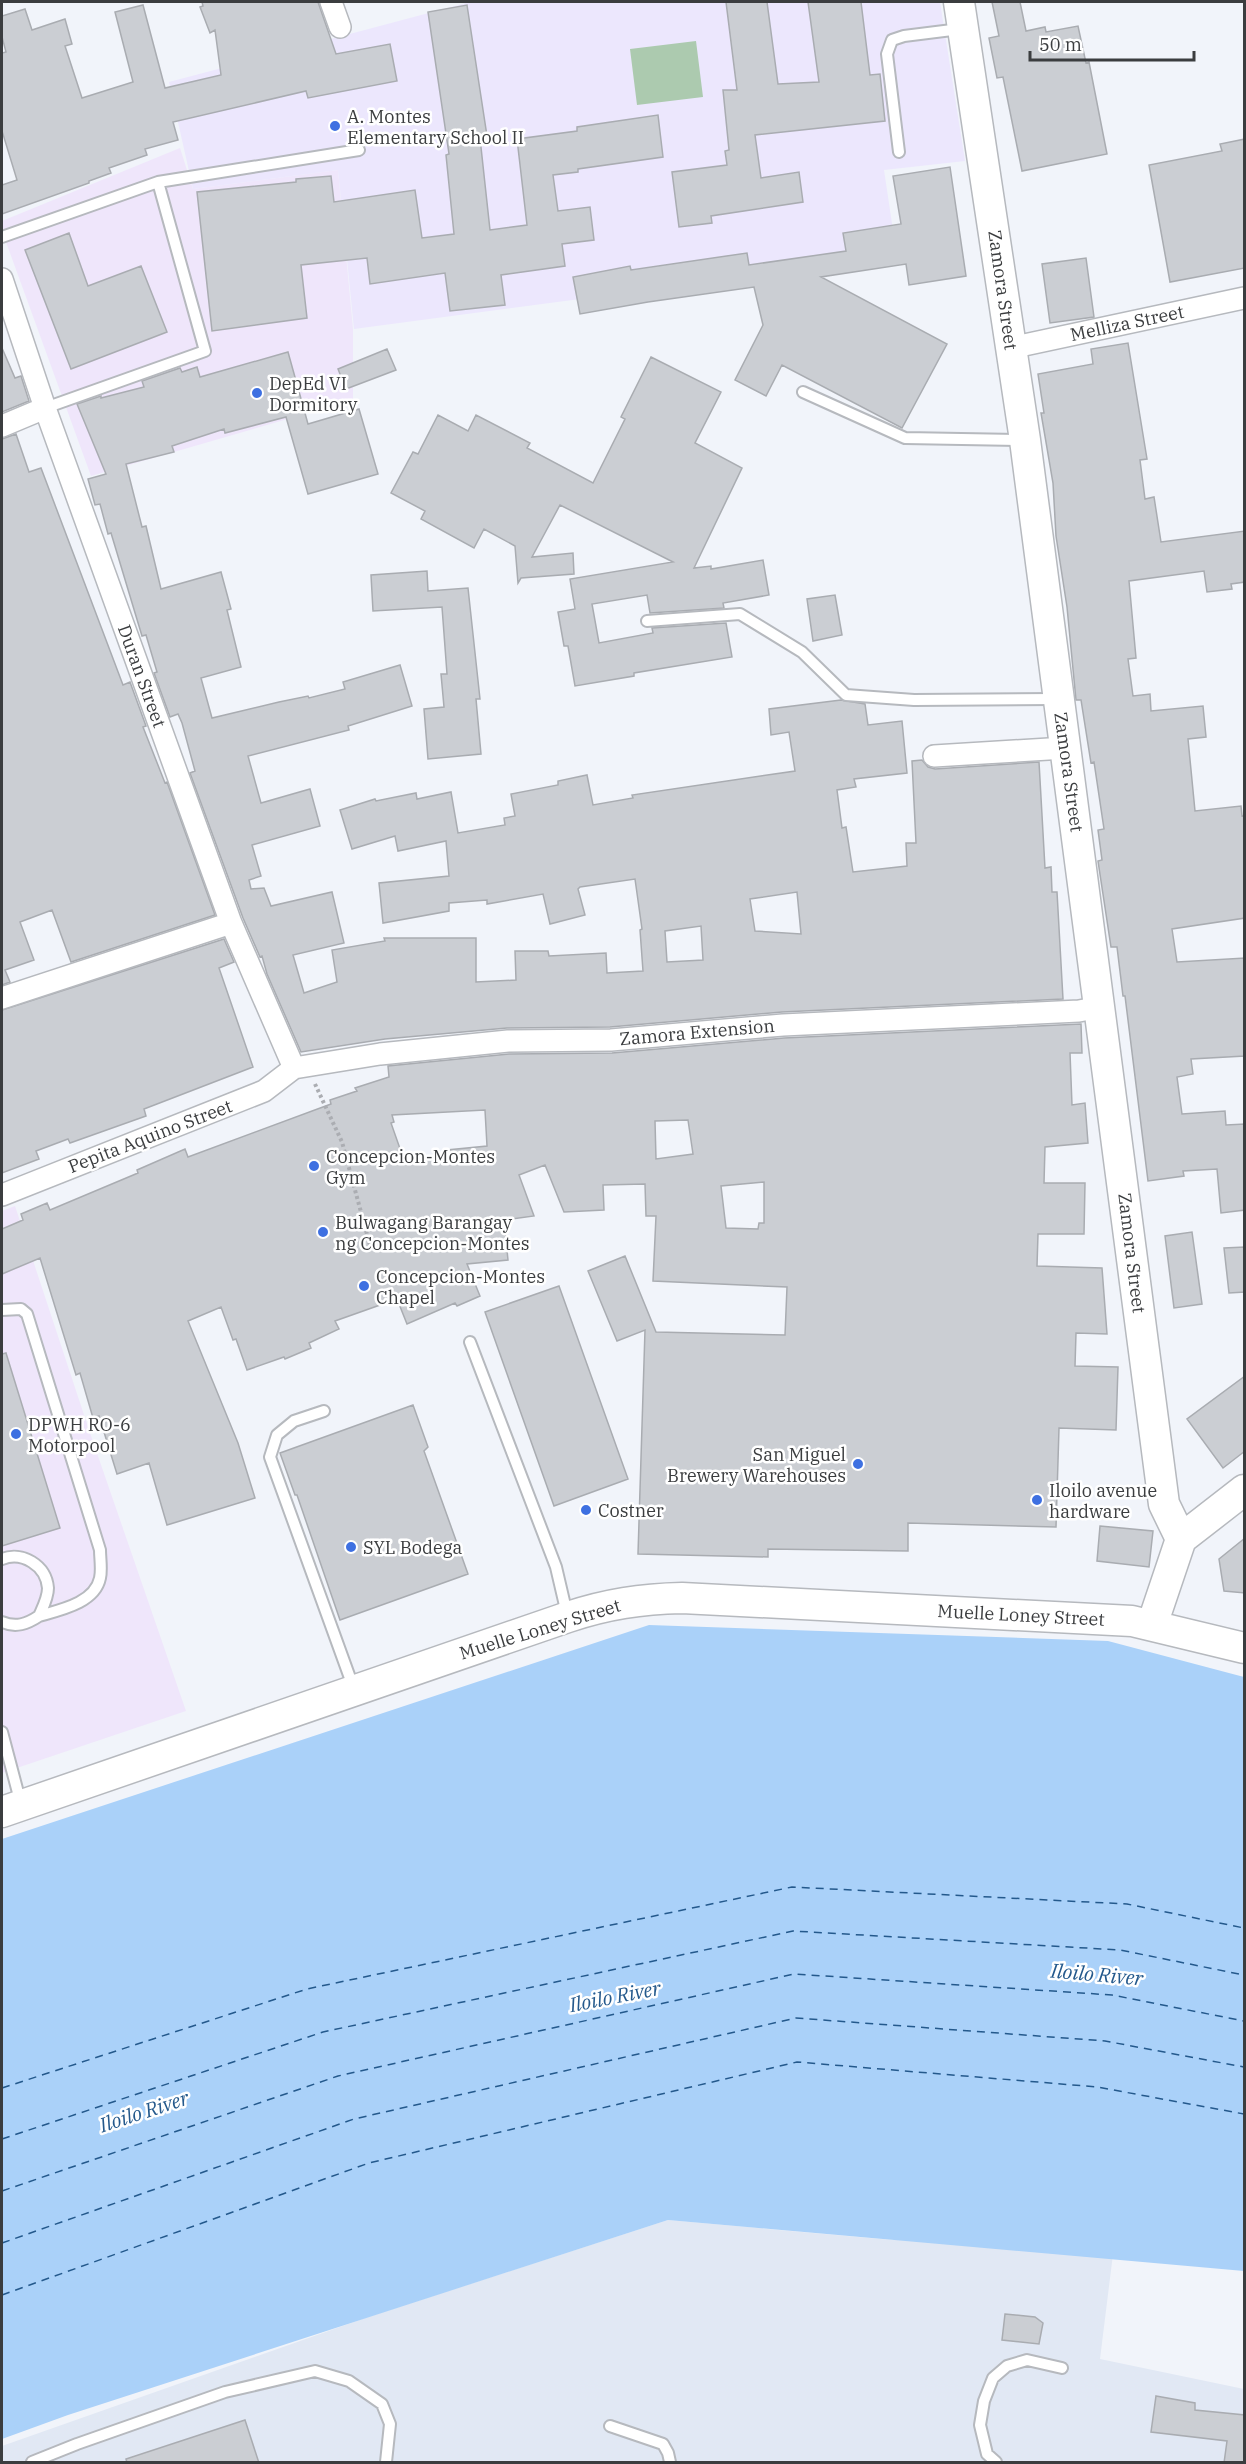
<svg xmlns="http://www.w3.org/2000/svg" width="1246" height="2464" viewBox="0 0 1246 2464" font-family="'IBM Plex Serif',serif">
  <rect width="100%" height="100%" fill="#f1f4fa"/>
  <path fill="#efe6fb" d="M180,148L193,189L338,170L353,329V400L91,476L2,231V221Z
    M15,1206L89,1430L186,1711L2,1773V1211Z"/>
  <path fill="#e1e8f4" d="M668,2220L892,2240L1116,2230L1100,2359L1244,2389V2462H2V2446L371,2316Z"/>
  <path fill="#ece7fd" d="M470,2H940L965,161L884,170L897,257L354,329L338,170L193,189L169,82Z"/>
  <path fill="#accaaf" d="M696,41L703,97L637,105L630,49Z"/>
  <path fill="#aad1f9" d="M649,1625L1108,1641L1244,1677V2271L668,2220L68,2415L2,2439V1839Z"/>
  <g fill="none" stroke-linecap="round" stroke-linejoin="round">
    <path stroke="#24598c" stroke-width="1.5" stroke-dasharray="8 6" stroke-linecap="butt" d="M2,2088L307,1989L792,1887L1127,1904L1244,1928
      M2,2139L323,2032L793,1931L1120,1950L1244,1975
      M2,2191L338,2076L794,1974L1112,1995L1244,2021
      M2,2243L354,2119L796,2018L1105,2041L1244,2067
      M2,2295L369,2163L797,2062L1097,2087L1244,2114"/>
  </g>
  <path fill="#cbced3" stroke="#a9acb1" stroke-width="1.5" fill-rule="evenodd" d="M202,2H318L336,54L390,44L397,81L308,98L306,91L173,122L178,140L145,149L147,155L109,168L111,173L89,181V183L2,214V185L17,180L2,131V53L6,52L2,37V16L25,9L32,30L65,19L72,44L65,46L82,98L133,82L115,12L143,5L165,88L221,75L215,30L210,33L200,7L203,6Z
    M726,2H767L778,84L819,82L808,2H861L870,75L880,74L885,121L755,135L761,178L799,172L803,202L711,216L712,223L679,227L672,172L727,165L725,151L729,150L723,90H737Z
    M992,2H1020L1026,31L1045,27L1046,32L1078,26L1086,63L1089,62L1107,154L1022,171L1003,77L997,78L989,38L999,36Z
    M467,5L487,136L480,138L490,230L527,225L517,139L577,131V127L658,115L663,157L578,169V172L553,175L558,211L590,207L594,240L562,244L565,266L501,275L505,305L450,311L445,273L370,284L367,258L301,265L307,318L212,331L197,192L296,182V179L331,176L334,202L415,190L422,238L454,234L446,155L449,154L428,12Z
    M1245,139V268L1170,282L1149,165L1222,151L1220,144Z
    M950,167L966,276L909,285L906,264L821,277L947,344L902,428L782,365L766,396L735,380L763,325L754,287L648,302L580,314L573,277L630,266L631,270L747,253L749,265L846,251L843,233L901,224L893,176Z
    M69,233L88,286L141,266L167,332L71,369L25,250Z
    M1086,258L1094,317L1050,323L1042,264Z
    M1128,343L1147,459L1140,460L1145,499L1154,497L1161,542L1245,531V582L1231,584L1232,589L1207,592L1204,571L1129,581L1136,658L1128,659L1133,696L1150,694L1151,711L1203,706L1206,737L1188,739L1195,811L1241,806L1242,816L1245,815V918L1172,929L1177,962L1245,958V1056L1191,1059L1193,1074L1177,1077L1182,1114L1225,1111L1226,1125L1245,1124V1210L1221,1213L1217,1169L1183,1171L1184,1176L1148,1181L1125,996H1123L1117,947H1111L1098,861L1102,860L1098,830L1104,829L1094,762L1091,763L1081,700H1076L1067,607L1056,536L1053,483L1041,413H1044L1038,374L1093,364L1091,349Z
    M2,348L15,378L21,376L29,401L2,412Z
    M387,349L396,370L346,389L338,369Z
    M288,352L308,424L359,409L378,474L308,494L286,417L225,433L224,429L172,446L174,452L126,464L142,527L146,526L161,589L221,572L231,609L227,610L241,667L201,678L212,718L279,702L308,696L309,698L345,689L343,682L400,665L412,706L348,726L349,730L248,756L261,803L310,789L320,826L252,845L261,876L249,880L251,889L264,888L271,906L332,892L344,943L293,955L304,993L337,982L332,950L385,941L384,938H476V982L516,980L515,951H548L549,956L606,953L607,973L643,971L640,930L642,929L635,879L580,887L578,889L585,915L550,924L543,894L487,904V900L449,903V911L383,923L379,883L449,876L446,841L398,851L395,836L352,849L340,810L375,799L376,801L416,793L417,799L451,792L458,833L505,825L504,818L515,816L511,794L558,785V781L587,775L593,805L633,798L632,795L795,771L789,732L771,735L769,709L841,700L865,704L868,725L902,721L907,773L854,779L856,787L837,790L842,828L846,827L853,872L907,866L906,843H916L912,761L922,760L928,767L935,769L1039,762L1045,868L1051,867L1052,892H1057L1063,999L782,1012L610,1027L507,1028L385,1039L301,1052L267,974L262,956L260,957L243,918L190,773L195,771L182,723L178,714L170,717L154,673L157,672L146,635L142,636L111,533L108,534L100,504L95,505L88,479L106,474L77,404L101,396V398L144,387L142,381L180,368L182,372L197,367L200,377ZM797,892L801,934L755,931L750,899ZM701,926L703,960L667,962L665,931Z
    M651,357L721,392L695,443L742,468L694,568L711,566V569L763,560L769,595L723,603L724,608L650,613L647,595L592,604L599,643L653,633L652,628L726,623L732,657L634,673V676L575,686L568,646H564L558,612L575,609L570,579L673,562L560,505L532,557L573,553L574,574L521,578L518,583L515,546L484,529L474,548L421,519L425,511L391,493L413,452L418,454L438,415L468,431L476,415L530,443L527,448L593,483L625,419L621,417Z
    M16,434L29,472L41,468L123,685L130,682L146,726L143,727L165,783L167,782L215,915L71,962L52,910L20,922L34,960L5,970L10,982L2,985V439Z
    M427,571L428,591L468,588L480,699H476L481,754L428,759L424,709L444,707L441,674H447L442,607L373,611L371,575Z
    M835,595L842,635L813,641L807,599Z
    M224,939L234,962L219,968L253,1067L144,1109L146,1116L70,1143L68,1139L36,1151L39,1159L2,1173V1010Z
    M1081,1024L1082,1053H1070L1072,1105L1085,1103L1088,1143L1045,1147L1044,1183H1085L1084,1234H1038L1037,1266L1102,1268L1107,1334L1076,1333L1075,1366L1118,1367L1116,1430L1059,1428L1056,1527L908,1523V1551L768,1549V1557L638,1554L645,1330L617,1341L588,1271L625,1256L656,1332L785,1335L787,1287L653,1281L656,1216H646L645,1184L603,1185L604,1210L564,1212L545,1165L519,1175L534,1216L504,1220L508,1260L467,1264L480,1296L457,1306L455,1303L407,1324L397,1299L335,1321L339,1329L309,1343L311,1348L285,1359L284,1357L247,1370L236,1339L233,1340L221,1307L188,1321L238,1443L255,1498L167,1525L149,1463L117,1474L99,1416L93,1418L80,1373L76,1375L40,1258L2,1274V1229L23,1220L21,1214L47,1203L50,1210L138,1173L137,1170L185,1149L188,1157L331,1104L330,1100L357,1091L355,1088L389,1077L388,1066L509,1054L612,1053L784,1038ZM485,1110L487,1146L447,1150V1154L405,1163L391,1123L394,1122L392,1115ZM688,1120L693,1154L656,1159L655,1121ZM764,1182V1223H759L758,1229L726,1228L721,1186Z
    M1192,1232L1202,1304L1174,1308L1165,1236Z
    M1245,1247V1292L1229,1293L1224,1248Z
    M559,1286L628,1479L554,1506L485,1312Z
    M6,1353L60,1528L2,1546V1354Z
    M1245,1376V1451L1223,1468L1187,1419Z
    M413,1405L428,1447L424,1451L468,1574L340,1620L297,1495H295L280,1453Z
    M1100,1526L1153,1531L1149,1567L1097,1561Z
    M1245,1538V1593L1224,1591L1219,1559Z
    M1005,2314L1035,2317L1043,2323L1039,2344L1002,2340Z
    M1156,2396L1195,2403V2410L1245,2415V2463H1224L1227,2441L1151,2432Z
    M245,2420L259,2463H127L126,2459Z"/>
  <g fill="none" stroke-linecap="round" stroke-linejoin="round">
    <defs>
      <path id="lane" d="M899,152L887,54L892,40L904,36L960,29
        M2,237L158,182L359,150
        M803,392L905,438L1022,440
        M45,408L205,351L158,182
        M647,621L740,614L802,652L846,695L914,700L1055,699
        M2,1310L21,1309L27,1314L100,1550C100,1558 102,1570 100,1578C95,1603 60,1610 39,1616
        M470,1342L556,1567L567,1614
        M324,1411L294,1421L277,1435L270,1457L354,1689
        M2,1559C22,1551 46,1565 48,1588C48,1598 43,1607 39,1616C27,1624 16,1628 2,1622
        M2,1732L21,1804
        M610,2426L663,2444L668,2453L670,2462
        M32,2462L77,2444L225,2392L315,2371L349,2381L382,2404L390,2424L386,2462
        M996,2462L987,2454L980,2425L984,2401L993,2378L1007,2366L1027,2360L1062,2368"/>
      <path id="street" d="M331,2L340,27
        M2,279L45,408L231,923L294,1068
        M1010,348L1244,298
        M2,426L45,408
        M934,756L1065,748
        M2,998L231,923
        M294,1068L380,1054L508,1041L611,1040L783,1025L1079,1011L1100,1007
        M2,1195L264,1091L294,1068"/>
      <path id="secondary" d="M959,2L1025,440L1164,1504L1181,1539
        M1152,1625L1181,1539L1244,1490
        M2,1812L568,1617C607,1604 641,1599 682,1598L1132,1621L1244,1648"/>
    </defs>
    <use href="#lane" stroke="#b6b9be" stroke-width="14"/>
    <use href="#street" stroke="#b6b9be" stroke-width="24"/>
    <use href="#secondary" stroke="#b6b9be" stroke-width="33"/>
    <path stroke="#abadb2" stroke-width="4" stroke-dasharray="3 3" stroke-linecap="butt" d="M315,1084L342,1142L371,1249"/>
    <use href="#lane" stroke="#fff" stroke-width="10"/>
    <use href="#street" stroke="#fff" stroke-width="21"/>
    <use href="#secondary" stroke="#fff" stroke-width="30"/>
  </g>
  <g fill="#3e70e1" stroke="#fff" stroke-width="2">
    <circle cx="335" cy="126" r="6"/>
    <circle cx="257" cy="393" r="6"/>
    <circle cx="314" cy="1166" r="6"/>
    <circle cx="323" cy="1232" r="6"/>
    <circle cx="364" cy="1286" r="6"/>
    <circle cx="16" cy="1434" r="6"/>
    <circle cx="858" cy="1464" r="6"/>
    <circle cx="1037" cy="1500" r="6"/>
    <circle cx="586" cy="1510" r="6"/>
    <circle cx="351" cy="1547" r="6"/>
  </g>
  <g text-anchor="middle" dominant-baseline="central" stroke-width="5" stroke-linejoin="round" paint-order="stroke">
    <g font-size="18" fill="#3b3d3f" stroke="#fff" text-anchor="start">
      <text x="347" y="116">A. Montes<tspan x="347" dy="21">Elementary School II</tspan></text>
      <text x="269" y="383">DepEd VI<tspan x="269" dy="21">Dormitory</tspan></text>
      <text x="326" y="1156">Concepcion-Montes<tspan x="326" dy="21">Gym</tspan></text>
      <text x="335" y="1222">Bulwagang Barangay<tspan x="335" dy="21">ng Concepcion-Montes</tspan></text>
      <text x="376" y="1276">Concepcion-Montes<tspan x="376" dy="21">Chapel</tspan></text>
      <text x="28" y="1424">DPWH RO-6<tspan x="28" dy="21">Motorpool</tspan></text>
      <text x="846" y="1454" text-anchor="end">San Miguel<tspan x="846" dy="21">Brewery Warehouses</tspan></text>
      <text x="1049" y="1490">Iloilo avenue<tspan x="1049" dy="21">hardware</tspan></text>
      <text x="598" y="1510">Costner</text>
      <text x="363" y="1547">SYL Bodega</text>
    </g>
    <g font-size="18" fill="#3b3d3f" stroke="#fff">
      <text transform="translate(1003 290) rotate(82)">Zamora Street</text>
      <text transform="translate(1127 323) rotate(-12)">Melliza Street</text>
      <text transform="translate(142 676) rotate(70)">Duran Street</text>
      <text transform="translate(1069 772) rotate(82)">Zamora Street</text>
      <text transform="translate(697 1032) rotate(-5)">Zamora Extension</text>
      <text transform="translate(150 1136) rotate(-21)">Pepita Aquino Street</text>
      <text transform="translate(1132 1253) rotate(83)">Zamora Street</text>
      <text transform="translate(1021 1615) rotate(3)">Muelle Loney Street</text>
      <text transform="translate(540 1629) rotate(-17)">Muelle Loney Street</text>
    </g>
    <g font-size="20" font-style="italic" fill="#24598c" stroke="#fff">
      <text transform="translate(1097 1974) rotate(5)">Iloilo River</text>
      <text transform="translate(615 1996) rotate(-11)">Iloilo River</text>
      <text transform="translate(144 2111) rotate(-18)">Iloilo River</text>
    </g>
  </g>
  <rect width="1246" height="2464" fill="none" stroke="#3b3d3f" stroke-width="6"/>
  <path d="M1030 51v9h164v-9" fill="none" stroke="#3b3d3f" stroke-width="3"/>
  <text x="1039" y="51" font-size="18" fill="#3b3d3f" stroke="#ffffff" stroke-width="4.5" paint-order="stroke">50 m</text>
</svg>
